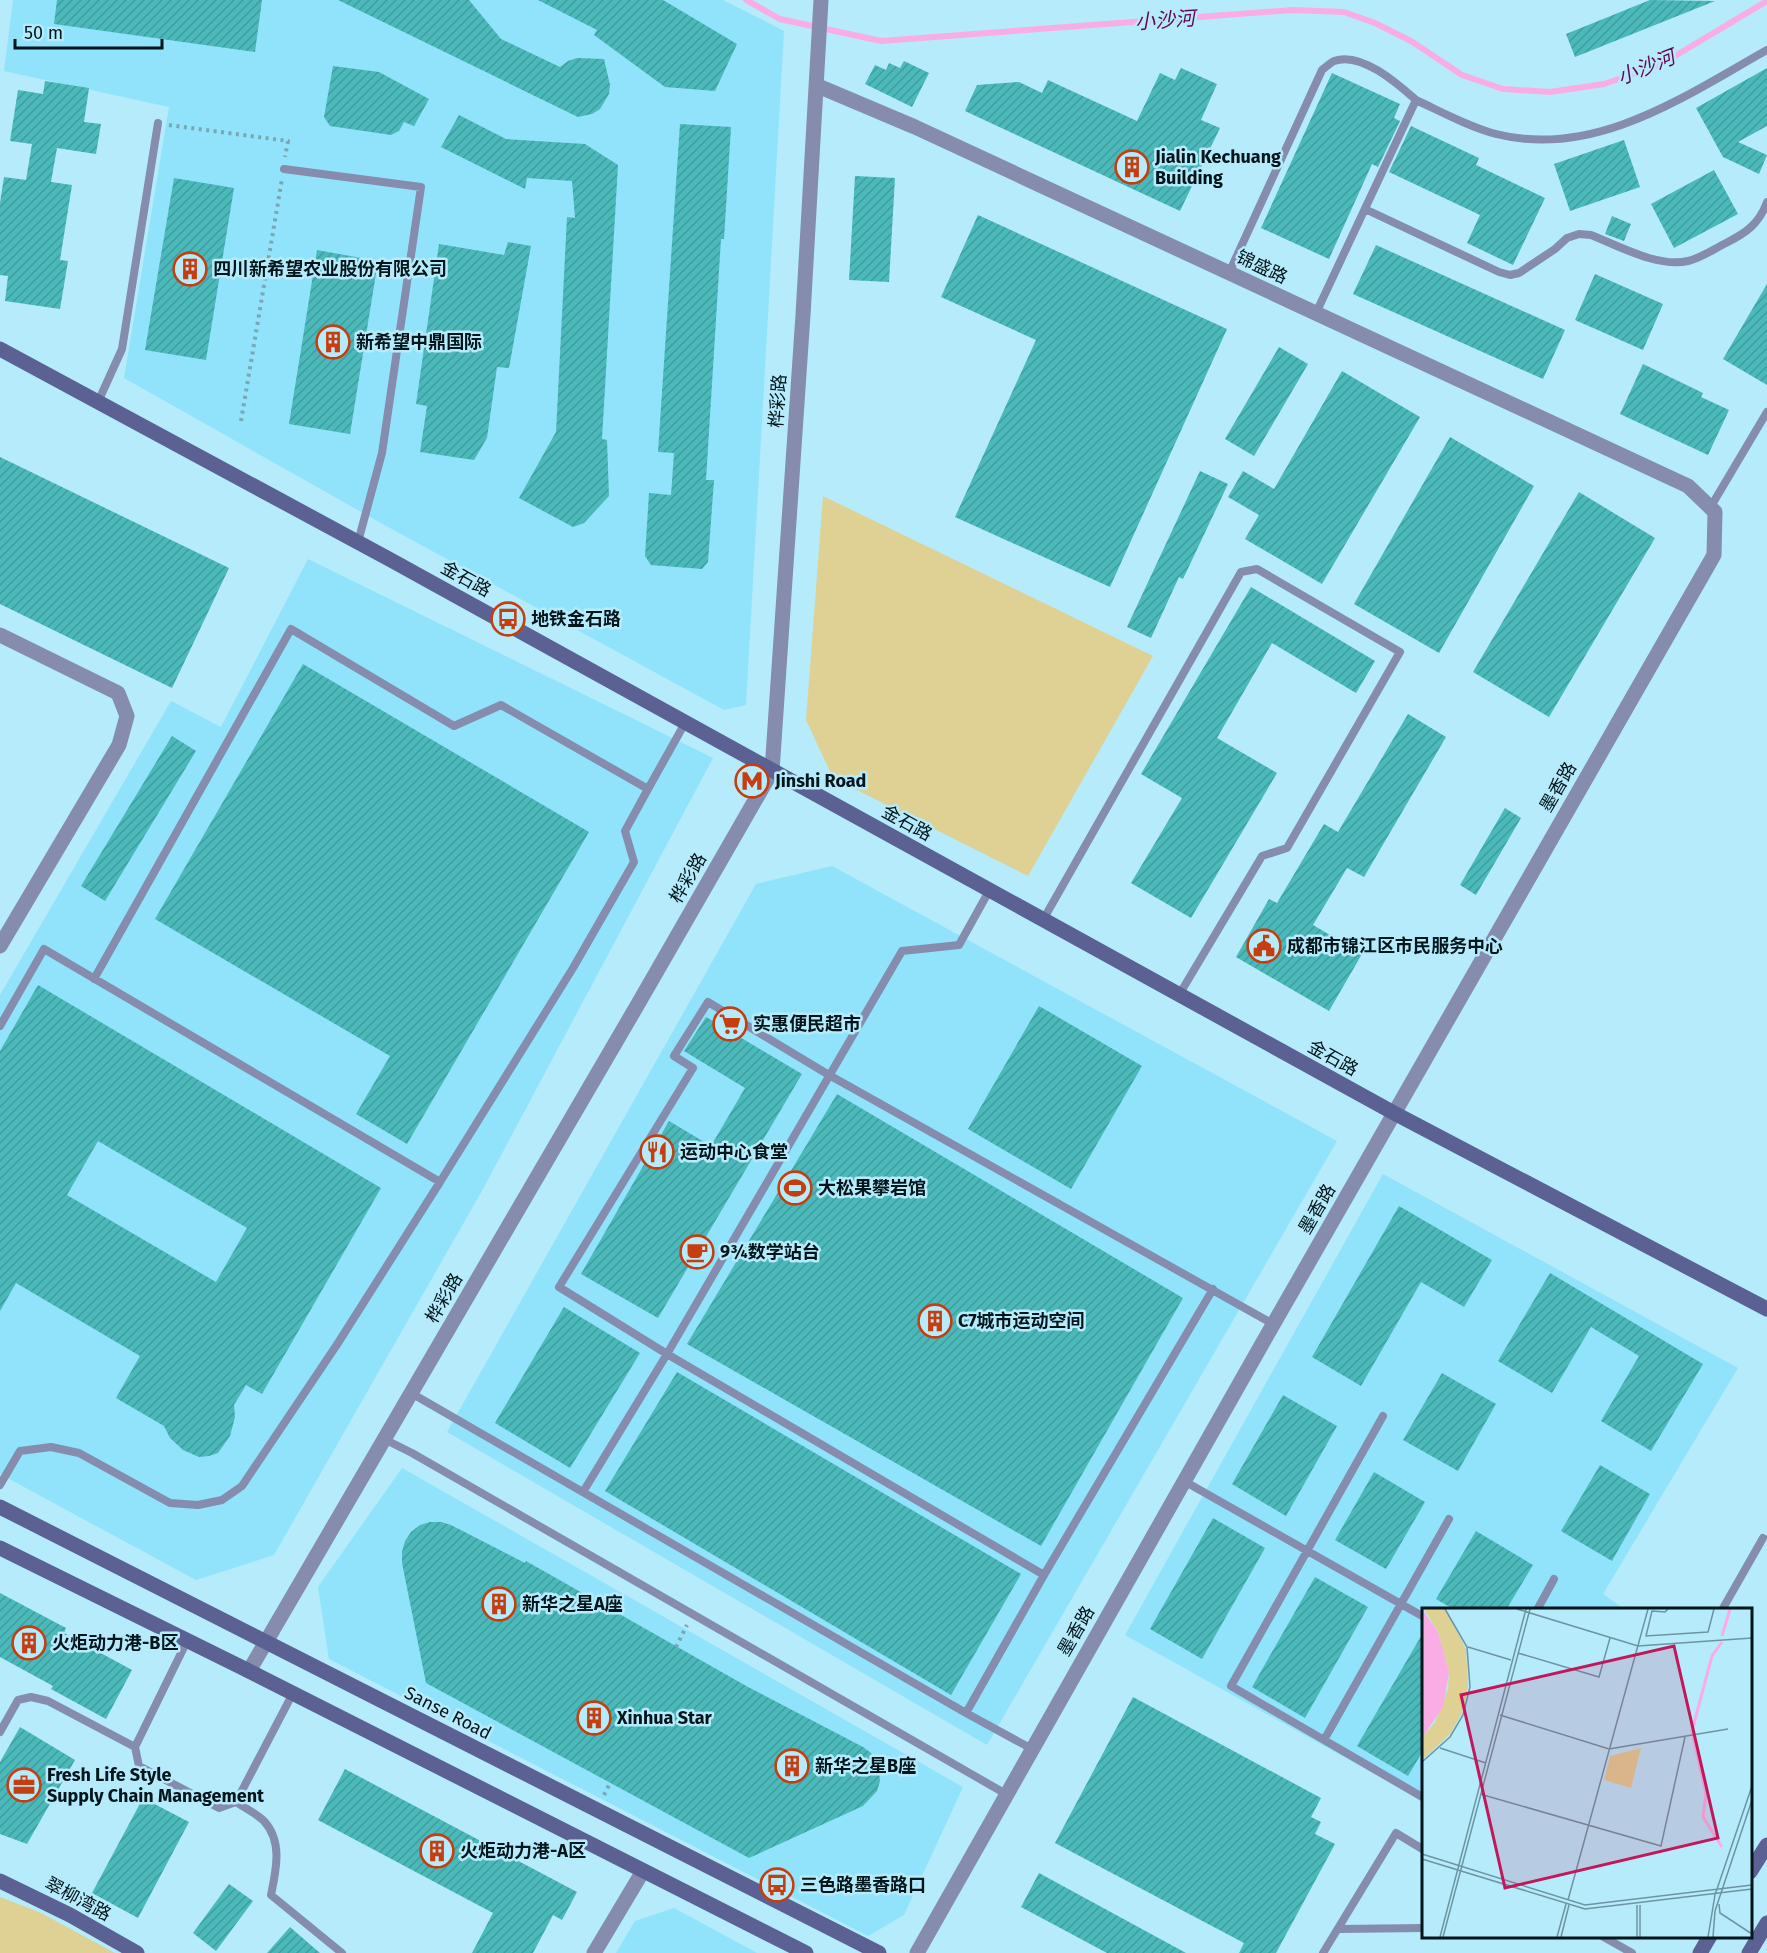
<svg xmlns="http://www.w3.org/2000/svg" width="1767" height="1953" viewBox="0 0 1767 1953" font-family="'Fira Sans','Noto Sans SC',sans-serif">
  <defs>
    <pattern id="building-hatch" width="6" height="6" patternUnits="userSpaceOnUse" patternTransform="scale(1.5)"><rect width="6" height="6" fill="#4bb8ba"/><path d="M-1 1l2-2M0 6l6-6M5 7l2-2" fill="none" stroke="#409d9f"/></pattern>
  </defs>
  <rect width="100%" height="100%" fill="#b5ebfb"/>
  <path fill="#90e3fa" d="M13,0H723L784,31L746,705L724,710L379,522L124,378L169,107L4,71Z
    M308,559L713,758L483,1189L274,1555L196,1580L0,1474V995L171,701L221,727Z
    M832,866L1337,1141L987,1745L447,1432L756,884Z
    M1383,1174L1738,1368L1603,1594L1624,1609L1424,1610L1423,1801L1125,1635Z
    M402,1468L963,1787L904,1915L868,1936L329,1659L318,1587Z
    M674,1908L757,1953H616L635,1921Z"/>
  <path fill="#dfd194" d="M823,496L1153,656L1028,876L833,778L806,720Z
    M0,1897L39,1912L115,1953H0Z"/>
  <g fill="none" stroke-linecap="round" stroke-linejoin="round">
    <path stroke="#faade5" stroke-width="6" d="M746,0L780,19L881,41L1293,10L1344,12L1375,23L1411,41L1462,75L1503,89L1550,92L1604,84L1660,65L1767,1"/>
  </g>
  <path fill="url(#building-hatch)" fill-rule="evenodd" d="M57,0H262L255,52L54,24Z
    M338,0H469L501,39L560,67L568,61L577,58L604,59L610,85L609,94L600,109L592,114L578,117Z
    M538,0H663L737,44L715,91L665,87L594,35L597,30Z
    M1650,0L1715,1L1575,57L1566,34Z
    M904,61L929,73L912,107L865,84L875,65L886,70L889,63L900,68Z
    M333,66L379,72L429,99L414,126L404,122L399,131L391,135L330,126L324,117Z
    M1181,68L1217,84L1201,120L1220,128L1180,211L965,111L977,85L1019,82L1042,93L1048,80L1137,121L1160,73L1175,80Z
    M1767,68V126L1738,142L1767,155L1759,174L1723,157L1696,108Z
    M1332,73L1400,104L1394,118L1400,121L1378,167L1372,164L1329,259L1261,228Z
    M45,81L89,88L84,122L101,124L96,154L57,148L51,182L72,185L60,260L68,261L60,309L5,301L8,276L0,275V203L4,177L26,180L32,144L10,141L18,90L43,94Z
    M459,115L506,139L585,144L618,165L602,439L607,440L609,496L584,523L573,527L519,498L556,432L567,217L575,218L572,181L527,178L525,189L441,147Z
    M680,124L731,127L724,239H721L706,480H714L708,562L702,569L651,565L645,556L649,493L671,495L674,453L658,452Z
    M1411,126L1479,158L1476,165L1545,198L1513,265L1467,243L1480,215L1389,172Z
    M1624,140L1640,187L1570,211L1554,164Z
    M1714,170L1738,214L1674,248L1651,204Z
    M855,176L895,178L889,282L849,280Z
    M174,178L234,188L206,360L145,350Z
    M978,215L1227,329L1110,587L955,517L1036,340L941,297Z
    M1612,216L1631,224L1624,241L1605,234Z
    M508,242L531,246L509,368L497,367L487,438L474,460L420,452L427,406L416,404L439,244L504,255Z
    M1376,245L1565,330L1543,379L1353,294Z
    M317,250L378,261L350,434L289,424Z
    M1595,274L1663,304L1643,350L1575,320Z
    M1767,284V385L1723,359Z
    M1279,347L1308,364L1254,456L1225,439Z
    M1643,364L1703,393L1701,397L1729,410L1708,455L1620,414Z
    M1342,371L1420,417L1322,584L1245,539L1259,515L1228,497L1243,471L1274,489Z
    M1450,437L1534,486L1439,653L1354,604Z
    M0,457L229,568L172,688L0,604Z
    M1200,471L1228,484L1183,579L1179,577L1151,638L1127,627Z
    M1579,492L1655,538L1549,717L1473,672Z
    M1251,587L1375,661L1356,693L1272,643L1217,738L1277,773L1191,918L1131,883L1182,798L1141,774Z
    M303,664L589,832L407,1144L356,1114L390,1056L155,919Z
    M1408,714L1446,737L1364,877L1347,868L1313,925L1362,954L1329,1011L1236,957L1269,899L1277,903L1324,824L1338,832Z
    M172,736L196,751L105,901L81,886Z
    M1505,808L1521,818L1476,895L1460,885Z
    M38,985L381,1188L262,1394L246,1385L234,1405L235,1417L230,1436L218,1453L209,1456L199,1457L183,1450L170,1438L164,1426L116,1398L140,1356L16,1283L0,1311V1051ZM98,1141L247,1228L216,1282L67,1195Z
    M1039,1006L1142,1066L1071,1189L968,1129Z
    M706,1017L802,1074L658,1318L581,1274L669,1121L711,1146L745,1088L684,1051Z
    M837,1094L1183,1298L1041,1546L687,1344Z
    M1399,1206L1492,1260L1464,1307L1421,1282L1361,1386L1312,1357Z
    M1550,1273L1703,1364L1651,1451L1601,1421L1639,1356L1591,1327L1552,1393L1498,1361Z
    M564,1307L640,1353L570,1468L495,1423Z
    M677,1372L1021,1574L951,1695L605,1491Z
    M1442,1373L1496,1404L1458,1471L1403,1440Z
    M1283,1395L1337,1426L1286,1516L1232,1484Z
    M1600,1465L1650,1494L1612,1561L1561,1531Z
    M1374,1472L1425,1502L1386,1569L1335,1540Z
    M1213,1518L1265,1548L1202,1659L1150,1629Z
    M430,1522H441L451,1525L525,1563L526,1561L748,1687L863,1747L871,1753L876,1761L879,1771L880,1781L877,1791L863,1806L749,1858L426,1683L402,1563V1552L405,1541L411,1532L420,1525Z
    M1476,1531L1533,1565L1506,1610H1455L1436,1599Z
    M1315,1577L1368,1607L1305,1718L1252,1687Z
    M0,1593L66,1628L64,1633L132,1670L106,1719L51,1689L53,1686L0,1657Z
    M1424,1631V1749L1408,1776L1357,1746Z
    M1133,1697L1321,1798L1311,1817L1321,1822L1315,1834L1335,1844L1276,1953H1239L1244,1943L1055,1843Z
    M20,1727L75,1760L27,1844L0,1834V1762Z
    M345,1769L577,1892L562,1920L553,1915L533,1953H472L493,1913L318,1820Z
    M143,1798L189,1822L138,1918L92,1893Z
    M1039,1873L1186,1953H1107L1021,1907Z
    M229,1884L253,1901L216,1951L193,1933Z
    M290,1927L320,1953H267Z"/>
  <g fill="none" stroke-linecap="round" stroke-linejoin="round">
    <path stroke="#7ba6b2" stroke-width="4" stroke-dasharray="3 4.5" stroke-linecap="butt" d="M169,125L288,141L285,157
      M241,421L282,179
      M676,1647L687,1625
      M604,1795L610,1783"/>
    <path stroke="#858cae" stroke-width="8" d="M284,169L421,187L382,453L358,542
      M1365,209L1499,272L1510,275L1519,273L1555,249L1567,238L1579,234L1591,235C1619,246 1658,268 1688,261C1701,258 1714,249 1726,243C1746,233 1759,224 1767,202
      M1229,273L1322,70C1326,67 1330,63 1334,61C1361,51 1398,84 1416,100
      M1316,313L1416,100C1442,112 1469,127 1496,134C1595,159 1685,96 1767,50
      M98,402L122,349L158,123
      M1710,508L1767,412
      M648,789L685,723
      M1043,920L1241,572L1257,569L1400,652L1287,848L1262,856L1179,995
      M94,979L291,629L454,726L501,705L648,789L625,831L634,862L573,968L440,1182
      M0,1026L44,949L440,1182L338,1343L242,1486L222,1500L198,1505L170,1503L79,1453L51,1447L20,1451L0,1485
      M411,1393L966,1713L1032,1749
      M1383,1416L1231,1686L1424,1798
      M384,1439L412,1453L1006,1794
      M1184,1481L1424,1617
      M583,1492L667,1354L902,951L959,945L989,891
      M1044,1575L667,1354L559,1287L693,1068L674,1056L708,1002L829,1075L1273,1324
      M1537,1610L1554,1579
      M1722,1610L1763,1538
      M966,1713L1044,1575L1213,1289
      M0,1732L18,1700L31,1697L48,1701L135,1747L139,1766L219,1808L236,1802C245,1808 257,1814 264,1821C283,1842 276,1870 271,1895L342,1953
      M1324,1740L1449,1519
      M135,1747L187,1641
      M236,1802L293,1693
      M1338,1929L1424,1928
      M1602,1936L1632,1953
      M1323,1953L1396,1833L1424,1850"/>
    <path stroke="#858cae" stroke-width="15" d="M818,86L915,127L1688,486L1715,512L1714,555L1262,1344L917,1953
      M0,635L118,693L127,716L119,745L0,946
      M249,1671L638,1004L772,771L803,315L821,0
      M594,1953L643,1871"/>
    <path stroke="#5b6293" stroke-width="15" d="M0,349L389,559L1394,1113L1767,1309
      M0,1507L879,1953
      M0,1548L249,1671L806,1953
      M1750,1872L1767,1845
      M0,1881L70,1915L137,1953
      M1700,1953L1710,1936
      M1749,1953L1767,1923"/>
  </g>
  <defs>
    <symbol id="building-ring" viewBox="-11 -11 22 22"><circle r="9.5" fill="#b5ebfb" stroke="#c63e0f" stroke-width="1.5"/><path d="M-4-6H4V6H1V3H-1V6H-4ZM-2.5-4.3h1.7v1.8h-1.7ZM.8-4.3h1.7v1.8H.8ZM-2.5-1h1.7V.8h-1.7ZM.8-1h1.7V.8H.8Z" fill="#c63e0f"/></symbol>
    <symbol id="bus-ring" viewBox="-11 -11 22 22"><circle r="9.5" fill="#b5ebfb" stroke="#c63e0f" stroke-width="1.5"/><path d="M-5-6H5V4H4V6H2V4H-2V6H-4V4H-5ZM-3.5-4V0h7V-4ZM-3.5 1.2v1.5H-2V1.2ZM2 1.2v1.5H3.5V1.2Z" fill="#c63e0f"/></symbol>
    <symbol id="metro-ring" viewBox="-11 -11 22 22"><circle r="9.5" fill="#b5ebfb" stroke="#c63e0f" stroke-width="1.5"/><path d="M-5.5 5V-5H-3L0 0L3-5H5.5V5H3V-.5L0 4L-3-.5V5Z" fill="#c63e0f"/></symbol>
    <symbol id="civic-ring" viewBox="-11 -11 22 22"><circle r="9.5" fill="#b5ebfb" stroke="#c63e0f" stroke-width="1.5"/><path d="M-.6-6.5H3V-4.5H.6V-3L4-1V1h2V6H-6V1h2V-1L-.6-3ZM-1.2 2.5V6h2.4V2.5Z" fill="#c63e0f"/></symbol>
    <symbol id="supermarket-ring" viewBox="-11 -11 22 22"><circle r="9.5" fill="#b5ebfb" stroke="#c63e0f" stroke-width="1.5"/><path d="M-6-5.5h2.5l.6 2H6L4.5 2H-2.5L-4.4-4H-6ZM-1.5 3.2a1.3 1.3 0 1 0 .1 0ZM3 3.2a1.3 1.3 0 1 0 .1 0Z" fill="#c63e0f"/></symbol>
    <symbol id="restaurant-ring" viewBox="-11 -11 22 22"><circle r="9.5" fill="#b5ebfb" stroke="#c63e0f" stroke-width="1.5"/><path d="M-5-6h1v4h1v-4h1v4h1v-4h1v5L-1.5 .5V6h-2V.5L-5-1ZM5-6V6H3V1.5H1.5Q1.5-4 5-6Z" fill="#c63e0f"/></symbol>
    <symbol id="stadium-ring" viewBox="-11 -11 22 22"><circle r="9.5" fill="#b5ebfb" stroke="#c63e0f" stroke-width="1.5"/><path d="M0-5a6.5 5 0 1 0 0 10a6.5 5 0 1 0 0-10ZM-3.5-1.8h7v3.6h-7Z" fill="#c63e0f"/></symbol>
    <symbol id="cafe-ring" viewBox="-11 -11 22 22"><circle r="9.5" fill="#b5ebfb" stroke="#c63e0f" stroke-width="1.5"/><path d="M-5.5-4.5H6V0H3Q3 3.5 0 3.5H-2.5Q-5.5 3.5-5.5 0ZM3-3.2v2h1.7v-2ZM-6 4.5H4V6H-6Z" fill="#c63e0f"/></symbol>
    <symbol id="office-ring" viewBox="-11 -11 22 22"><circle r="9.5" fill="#b5ebfb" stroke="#c63e0f" stroke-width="1.5"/><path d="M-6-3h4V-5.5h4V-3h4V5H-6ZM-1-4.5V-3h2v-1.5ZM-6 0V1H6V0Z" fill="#c63e0f"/></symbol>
  </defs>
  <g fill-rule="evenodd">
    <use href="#building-ring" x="1113" y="148" width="38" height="38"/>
    <use href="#building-ring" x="171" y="250" width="38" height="38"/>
    <use href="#building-ring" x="314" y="323" width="38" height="38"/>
    <use href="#bus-ring" x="489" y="600" width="38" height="38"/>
    <use href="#metro-ring" x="733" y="762" width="38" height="38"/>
    <use href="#civic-ring" x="1245" y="927" width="38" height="38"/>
    <use href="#supermarket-ring" x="711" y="1005" width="38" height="38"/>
    <use href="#restaurant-ring" x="638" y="1133" width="38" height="38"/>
    <use href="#stadium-ring" x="776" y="1169" width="38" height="38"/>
    <use href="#cafe-ring" x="678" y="1233" width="38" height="38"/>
    <use href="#building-ring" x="916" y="1302" width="38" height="38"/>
    <use href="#building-ring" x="480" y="1585" width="38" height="38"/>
    <use href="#building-ring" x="10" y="1624" width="38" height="38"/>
    <use href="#building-ring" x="575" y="1699" width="38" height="38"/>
    <use href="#building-ring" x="773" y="1747" width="38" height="38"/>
    <use href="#office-ring" x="5" y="1766" width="38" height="38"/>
    <use href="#building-ring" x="418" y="1832" width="38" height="38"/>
    <use href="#bus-ring" x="758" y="1866" width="38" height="38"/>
  </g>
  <g text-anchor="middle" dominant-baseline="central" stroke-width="5" stroke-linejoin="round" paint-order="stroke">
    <g font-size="18" font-weight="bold" fill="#01151a" stroke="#b5ebfb" text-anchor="start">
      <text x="1155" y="157">Jialin Kechuang<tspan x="1155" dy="21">Building</tspan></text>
      <text x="213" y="269">四川新希望农业股份有限公司</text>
      <text x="356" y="342">新希望中鼎国际</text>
      <text x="531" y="619">地铁金石路</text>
      <text x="775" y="781">Jinshi Road</text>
      <text x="1287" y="946">成都市锦江区市民服务中心</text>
      <text x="753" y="1024">实惠便民超市</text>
      <text x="680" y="1152">运动中心食堂</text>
      <text x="818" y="1188">大松果攀岩馆</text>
      <text x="720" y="1252">9¾数学站台</text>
      <text x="958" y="1321">C7城市运动空间</text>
      <text x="522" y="1604">新华之星A座</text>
      <text x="52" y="1643">火炬动力港-B区</text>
      <text x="617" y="1718">Xinhua Star</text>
      <text x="815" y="1766">新华之星B座</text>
      <text x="47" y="1775">Fresh Life Style<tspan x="47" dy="21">Supply Chain Management</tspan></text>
      <text x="460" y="1851">火炬动力港-A区</text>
      <text x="800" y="1885">三色路墨香路口</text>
    </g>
    <g font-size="18" fill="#01151a" stroke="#b5ebfb">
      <text transform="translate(1262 267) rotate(25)">锦盛路</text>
      <text transform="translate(778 401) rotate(-86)">桦彩路</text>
      <text transform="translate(466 579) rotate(29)">金石路</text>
      <text transform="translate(1558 787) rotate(-60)">墨香路</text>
      <text transform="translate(907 823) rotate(29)">金石路</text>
      <text transform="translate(688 878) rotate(-60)">桦彩路</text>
      <text transform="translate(1333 1058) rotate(29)">金石路</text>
      <text transform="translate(1317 1209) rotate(-60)">墨香路</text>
      <text transform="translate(444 1298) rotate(-60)">桦彩路</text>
      <text transform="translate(1076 1631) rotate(-60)">墨香路</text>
      <text transform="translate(448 1713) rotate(27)">Sanse Road</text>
      <text transform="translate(78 1899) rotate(28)">翠柳湾路</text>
    </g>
    <g font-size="20" font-style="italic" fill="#630754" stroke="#b5ebfb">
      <text transform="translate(1165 20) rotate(-4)">小沙河</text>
      <text transform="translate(1646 67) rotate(-22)">小沙河</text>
    </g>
  </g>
  <g transform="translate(1422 1608)">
    <rect width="330" height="330" fill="#b5ebfb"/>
    <path d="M2,1H22L36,25L44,42L46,78L40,105L28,126L0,152V130L13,114L26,81L27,64L16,24ZM219,140L209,180L182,172L188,148Z" fill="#dfd194"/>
    <path d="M0,1L16,24L27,64L21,99L0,130Z" fill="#faade5"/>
    <path fill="none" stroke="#faade5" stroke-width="3" d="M300,28L308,1M300,34L290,48L270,123L284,185L281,209L300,239M0,41L8,69L0,99"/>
    <path fill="none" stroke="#6d95a1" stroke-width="1.5" d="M95,1L216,38L330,30M246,1L243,4L230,3L224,28L286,24L292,1M46,39L89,52M96,45L177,69L188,30M78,107L187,141L306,121M18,140L64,155M0,154L28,129L41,107L48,79L45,39L23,1M58,186L239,238L263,129M0,246L163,297L330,277M0,251L163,301L330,281M146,292L226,1M297,296L298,305L330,326M18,329L104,1M21,329L108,1M135,329L144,296M139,329L147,297M215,329V297M218,329V297M286,329L293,287L330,178M291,329L293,303L330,192"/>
    <path fill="#c2185b" fill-opacity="0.15" stroke="#c2185b" stroke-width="3" d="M252,38L296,230L83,280L39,87Z"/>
    <rect width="330" height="330" fill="none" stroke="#01151a" stroke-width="3"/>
  </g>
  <path d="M15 39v9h147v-9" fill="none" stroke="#01151a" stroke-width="3"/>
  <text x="24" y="39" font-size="18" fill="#01151a" stroke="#b5ebfb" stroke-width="4.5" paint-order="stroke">50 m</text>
</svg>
